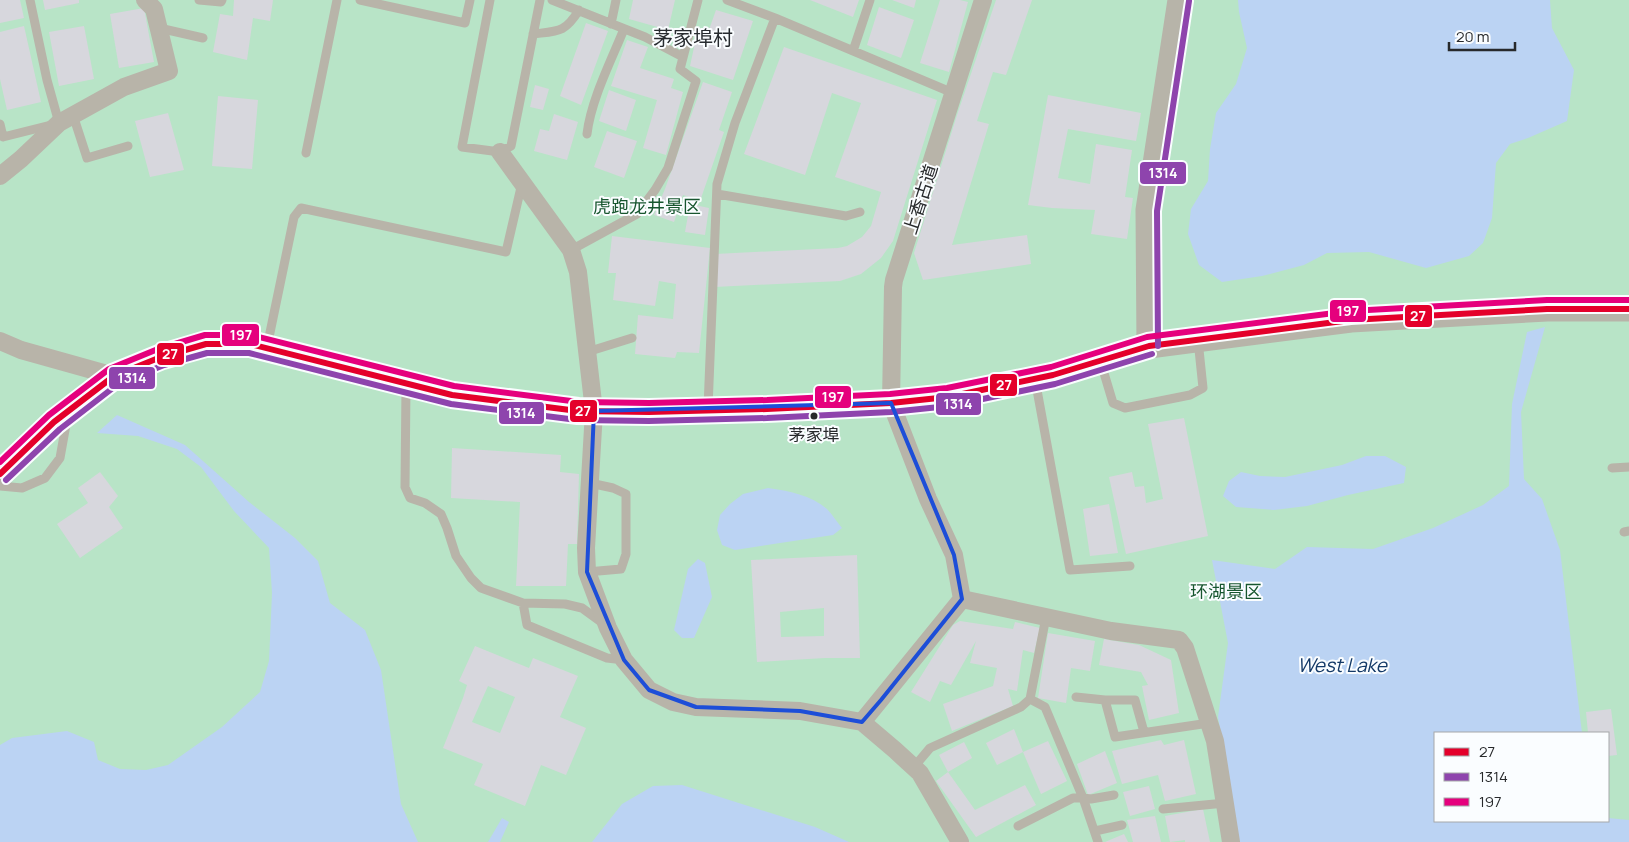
<svg xmlns="http://www.w3.org/2000/svg" width="1629" height="842" viewBox="0 0 1629 842" font-family="Manrope,'Noto Sans SC',sans-serif">
  <rect width="100%" height="100%" fill="#edf0f2"/>
  <path fill="#b8e4c7" fill-rule="evenodd" d="M0,0H1629V842H0ZM1435,733H1608V821H1435Z"/>
  <path fill="#bbd3f3" d="M1238,0H1550L1552,28L1574,70L1567,121L1528,138L1510,144L1496,163L1492,218L1483,243L1469,256L1426,268L1369,252L1327,253L1304,265L1262,276L1222,282L1199,265L1188,234L1191,209L1208,181L1210,149L1216,113L1236,84L1247,48L1239,12Z
    M1545,327L1521,412L1524,479L1542,499L1560,550L1582,733H1435V821H1608V818L1629,820V842H1239L1218,717L1228,643L1212,560L1275,569L1307,547L1373,549L1433,528L1483,505L1509,486L1512,404L1527,332Z
    M117,415L185,445L249,502L295,538L318,561L330,603L365,630L381,670L401,804L418,842H0V745L12,738L67,731L94,742L98,760L120,769L146,770L168,765L222,727L260,692L269,661L272,593L269,548L234,511L201,467L177,449L138,436L97,433Z
    M1366,456H1385L1406,467L1404,483L1348,495L1307,506L1274,510L1236,507L1223,496L1229,481L1241,472L1260,476L1285,477L1342,465Z
    M768,488C789,491 811,495 827,509C832,514 837,522 842,528L833,535L735,550L722,545L717,530L720,515L730,504L743,494Z
    M698,559L705,563L712,597L694,638H682L674,630L688,569Z
    M682,785L815,827L849,842H592L622,804L653,786Z
    M502,818L509,822L500,842H488Z"/>
  <path fill="#d7d7dd" fill-rule="evenodd" d="M0,0H20L24,18L0,23Z
    M43,0H79V3L45,10Z
    M234,0H273L270,21L253,18L247,60L213,52L220,14L233,16Z
    M633,0H675L668,30L629,19Z
    M810,0H859L853,17Z
    M892,0H916L914,8Z
    M940,0H960L968,2L949,72L920,63Z
    M996,0H1032L1006,75L993,72L977,121L989,124L952,245L1027,235L1031,264L923,280L914,253L957,115Z
    M879,7L914,20L901,58L867,45Z
    M144,8L154,62L119,68L110,14Z
    M716,10L753,21L733,80L690,66L696,38L705,41Z
    M586,23L608,31L581,105L560,96Z
    M24,26L41,102L7,110L0,79V32Z
    M84,26L94,79L59,86L49,32Z
    M627,40L648,47L640,68L674,79L671,88L683,92L666,155L643,148L657,100L611,86Z
    M784,47L937,100L893,241L881,258L861,274L840,281L714,287L715,254L838,248L847,246L862,237L871,226L881,192L835,177L861,103L832,93L805,175L744,154Z
    M703,82L732,92L719,130L724,132L700,201L683,195L674,222L654,215L665,189Z
    M535,85L549,89L543,110L530,107Z
    M609,90L636,100L626,131L599,121Z
    M1048,95L1141,113L1136,141L1068,129L1058,178L1090,184L1096,144L1132,150L1125,197L1133,198L1127,239L1091,234L1095,210L1052,208L1028,205Z
    M218,96L258,100L252,169L212,166Z
    M168,113L184,170L150,177L135,121Z
    M554,114L578,122L567,160L534,151L540,129L549,131Z
    M607,131L637,141L624,178L594,167Z
    M690,204L709,208L705,235L685,232Z
    M612,236L710,248L699,353L677,352L675,358L635,354L638,315L673,319L676,284L659,281L655,306L613,300L616,273H608Z
    M1184,418L1208,536L1126,554L1109,477L1132,472L1135,487L1144,486L1146,503L1163,499L1148,424Z
    M452,448L561,455L560,472L579,474L577,544H568L566,586H516L520,502L451,498Z
    M100,472L118,496L109,507L123,528L80,558L57,524L88,503L78,488Z
    M1109,504L1118,553L1090,556L1083,509Z
    M857,555L860,658H825L757,662L751,560ZM824,608V636L781,637L780,612Z
    M960,621L1013,629L1015,622L1040,628L1034,653L1023,650L1017,691L1008,689L1013,706L952,731L943,704L993,686L997,668L970,663L976,641L951,685L940,681L930,702L911,692L953,625Z
    M1048,633L1095,641L1090,671L1071,668L1066,703L1038,698Z
    M1104,639L1139,645L1171,660L1179,713L1149,720L1142,686L1148,685L1141,672L1099,665Z
    M475,646L529,668L533,658L578,676L560,717L586,728L566,775L541,765L525,806L474,785L483,764L443,748L463,698L467,685L459,681ZM488,686L515,697L500,733L472,722Z
    M1611,709L1617,755L1608,756V733H1588L1586,712Z
    M1014,729L1023,752L1048,741L1067,781L1041,794L1023,752L997,765L986,743Z
    M1161,740L1164,745L1184,740L1196,794L1165,801L1158,775L1122,784L1112,751Z
    M964,742L972,758L948,772L939,755Z
    M1105,751L1117,783L1088,795L1077,764Z
    M948,772L975,810L1025,785L1036,805L976,837L936,781Z
    M1149,786L1155,809L1130,816L1123,792Z
    M1203,809L1210,842H1185V840L1170,842L1165,816Z
    M1155,816L1161,842H1133L1127,820Z
    M1124,834L1128,842H1105Z"/>
  <g fill="none" stroke-linecap="round" stroke-linejoin="round">
    <path stroke="#b8b4a9" stroke-width="9" d="M199,0L221,2L222,0
      M360,0L465,23L470,0
      M490,0L462,147L500,152L511,146L540,0
      M552,0L645,37L683,57
      M727,0L775,18L953,93
      M611,24L616,0
      M159,28L203,38
      M533,34C558,31 565,33 579,10
      M853,51L870,0
      M73,115L87,158L128,146
      M0,124L3,137L59,123L47,80L30,0
      M587,134C591,100 611,61 624,29
      M306,153L337,0
      M717,194L846,216L860,212
      M571,250L637,214L655,190L668,168L696,81L680,69L698,0
      M267,347L294,217L301,208L506,252L522,183
      M587,352L632,338
      M1101,363L1113,403L1125,408L1190,395L1203,388L1198,340
      M1035,379L1070,570L1130,566
      M406,386L405,487L410,498L425,503L441,514L447,528L456,556L471,578L481,588L523,603L565,604L582,608L604,624
      M708,408L717,184L735,123L775,18
      M1612,468L1629,467
      M0,486L22,488L45,478L60,458L67,419
      M1624,532L1629,531
      M587,572L621,569L626,554V494L613,488L590,483
      M523,603L527,625L607,658L624,660
      M1046,617L1030,699L1045,707L1083,798L1091,799L1114,795
      M1076,697L1105,700H1135L1144,732
      M1105,700L1115,737L1209,723
      M914,767L930,748L1021,707L1030,699
      M1163,809L1225,803
      M1018,826L1073,798H1083L1098,842
      M1095,831L1122,825"/>
    <path stroke="#b8b4a9" stroke-width="18" d="M500,152L571,250L578,272L594,411L586,548L587,572L608,628L624,660L649,690L673,702L696,707L800,711L862,722L895,750L920,773L960,842
      M0,176L21,159L59,123L124,87L169,71L154,9L145,0
      M0,341L21,350L114,376
      M962,599L1111,631L1179,640L1185,648L1215,741L1231,842
      M862,722L962,599L954,555L928,499L891,403L893,287L894,280L983,0"/>
    <path stroke="#b7b4a9" stroke-width="25" d="M1149,346L1148,210L1180,0
      M0,474L54,422L114,376L161,357L206,344H250L452,395L578,411L649,412L767,409L891,403L948,397L1053,375L1149,346L1351,320L1547,309H1629"/>
    <defs>
      <path id="bus-1" d="M0,474L54,422L114,376L161,357L206,344H250L452,395L578,411L649,412L767,409L891,403L948,397L1053,375L1149,346L1351,320L1547,309H1629"/>
      <path id="bus-2" d="M1158,346L1157,211L1189,1
        M6,480L60,429L118,384L164,365L207,353H249L451,404L577,420L649,421L767,418L891,412L949,406L1055,384L1152,354"/>
      <path id="bus-3" d="M0,462L49,415L109,369L158,349L205,335H251L454,386L579,402L649,403L767,400L890,394L947,388L1051,367L1147,337L1350,311L1547,300H1629"/>
    </defs>
    <use href="#bus-1" stroke="#fafdff" stroke-width="10"/>
    <use href="#bus-2" stroke="#fafdff" stroke-width="10"/>
    <use href="#bus-3" stroke="#fafdff" stroke-width="10"/>
    <use href="#bus-1" stroke="#e4002b" stroke-width="6"/>
    <use href="#bus-2" stroke="#8e44ad" stroke-width="6"/>
    <use href="#bus-3" stroke="#e5007d" stroke-width="6"/>
  </g>
  <path fill="none" stroke="#1d4ed8" stroke-width="4" stroke-linejoin="round" d="M891,403L954,555L962,599L881,700L862,722L800,711L696,707L649,690L624,660L587,572L594,411Z"/>
  <circle fill="#27292b" stroke="#fafdff" stroke-width="2" cx="814" cy="416" r="4.5"/>
  <g text-anchor="middle" dominant-baseline="central" stroke-width="4" stroke-linejoin="round" paint-order="stroke">
    <g font-size="17" fill="#27292b" stroke="#fafdff">
      <text x="814" y="434">茅家埠</text>
    </g>
    <g font-size="18" fill="#27292b" stroke="#fafdff">
      <text transform="translate(920 199) rotate(-72)">上香古道</text>
    </g>
    <g font-size="18" fill="#17562f" stroke="#fafdff">
      <text x="647" y="206">虎跑龙井景区</text>
      <text x="1226" y="591">环湖景区</text>
    </g>
    <g font-size="19" font-style="italic" fill="#133967" stroke="#fafdff">
      <text x="1342" y="665">West Lake</text>
    </g>
    <g font-size="20" fill="#272b2f" stroke="#fafdff">
      <text x="693" y="37">茅家埠村</text>
    </g>
  </g>
  <g stroke="#fafdff" stroke-width="2">
    <rect x="1139" y="161" width="48" height="24" rx="5" fill="#8e44ad"/>
    <rect x="1329" y="299" width="38" height="24" rx="5" fill="#e5007d"/>
    <rect x="1404" y="304" width="29" height="24" rx="5" fill="#e4002b"/>
    <rect x="221" y="323" width="39" height="24" rx="5" fill="#e5007d"/>
    <rect x="156" y="342" width="29" height="24" rx="5" fill="#e4002b"/>
    <rect x="108" y="366" width="48" height="24" rx="5" fill="#8e44ad"/>
    <rect x="989" y="373" width="29" height="24" rx="5" fill="#e4002b"/>
    <rect x="814" y="385" width="38" height="24" rx="5" fill="#e5007d"/>
    <rect x="935" y="392" width="47" height="24" rx="5" fill="#8e44ad"/>
    <rect x="569" y="399" width="29" height="24" rx="5" fill="#e4002b"/>
    <rect x="498" y="401" width="47" height="24" rx="5" fill="#8e44ad"/>
  </g>
  <g font-size="14" text-anchor="middle" font-weight="bold" fill="#fff">
    <text x="1163" y="178">1314</text>
    <text x="1348" y="316">197</text>
    <text x="1418" y="321">27</text>
    <text x="241" y="340">197</text>
    <text x="170" y="359">27</text>
    <text x="132" y="383">1314</text>
    <text x="1004" y="390">27</text>
    <text x="833" y="402">197</text>
    <text x="958" y="409">1314</text>
    <text x="583" y="416">27</text>
    <text x="521" y="418">1314</text>
  </g>
  <rect x="1434" y="732" width="175" height="90" fill="#fafdff" stroke="#a6a8aa"/>
  <rect x="1444" y="748" width="25" height="8" fill="#e4002b" stroke="#a6a8aa"/>
  <text x="1479" y="757" font-size="15" fill="#27292b">27</text>
  <rect x="1444" y="773" width="25" height="8" fill="#8e44ad" stroke="#a6a8aa"/>
  <text x="1479" y="782" font-size="15" fill="#27292b">1314</text>
  <rect x="1444" y="798" width="25" height="8" fill="#e5007d" stroke="#a6a8aa"/>
  <text x="1479" y="807" font-size="15" fill="#27292b">197</text>
  <path d="M1449 42v8h66v-8" fill="none" stroke="#27292b" stroke-width="2.5"/>
  <text x="1456" y="42" font-size="15" fill="#27292b" stroke="#fafdff" stroke-width="4" paint-order="stroke">20 m</text>
</svg>
